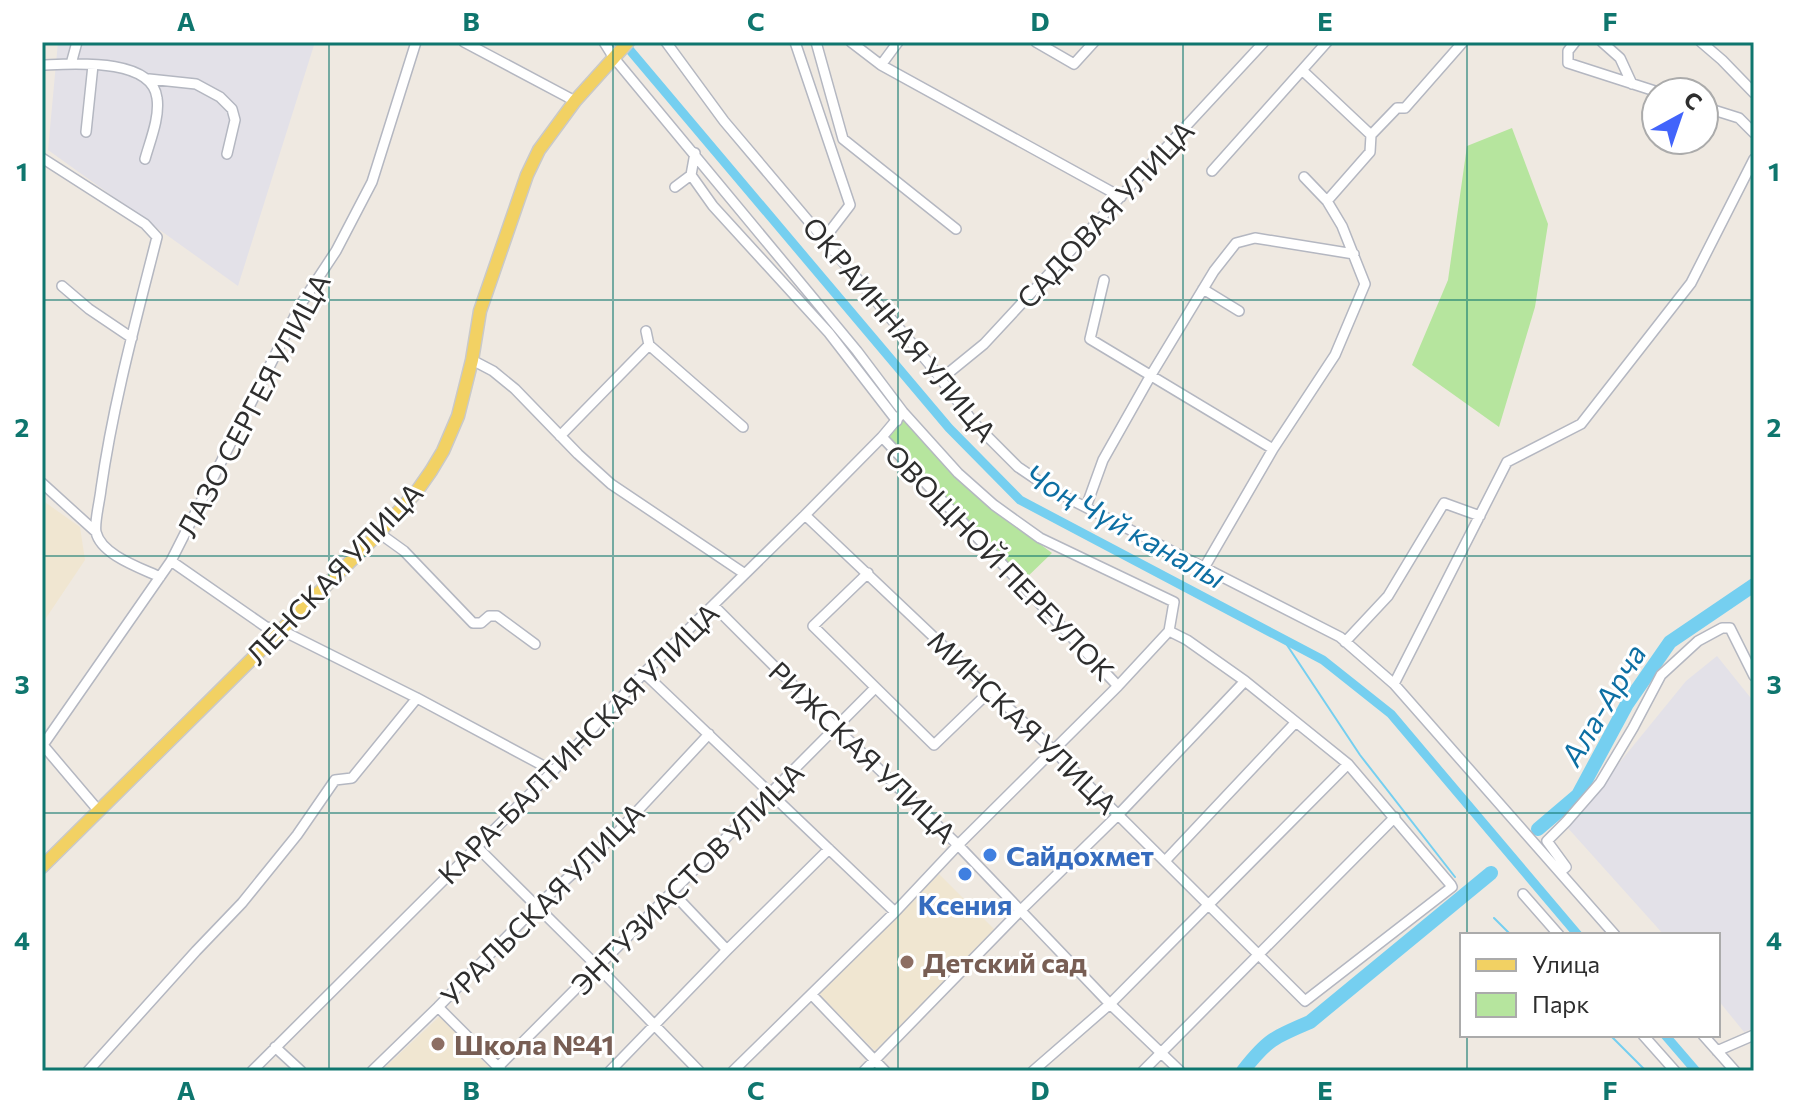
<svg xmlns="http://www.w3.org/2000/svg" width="1796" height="1113" viewBox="0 0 1796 1113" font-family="Commissioner,sans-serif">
  <rect width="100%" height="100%" fill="#efe9e1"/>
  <path fill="#e3e1e8" d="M58,42H315L238,286L48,150Z
    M1717,656L1754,702V1028L1744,1032L1718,1000V935H1664L1567,827L1686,681Z"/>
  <path fill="#f0e6d1" d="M42,500L80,527L85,560L42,624Z
    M939,874L995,930L875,1051L819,994Z
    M440,1017L493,1071H381L440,1016Z"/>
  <path fill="#b6e59e" d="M1512,128L1548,224L1535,307L1499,427L1412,365L1448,280L1467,146Z
    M904,420L955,477L994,510L1052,553L1023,581L888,438Z"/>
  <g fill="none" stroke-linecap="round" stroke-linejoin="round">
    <path stroke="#75cff0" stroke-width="2" d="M1283,639L1360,755L1455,877
      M1494,918L1511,935
      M1610,1035L1646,1071"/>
    <path stroke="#75cff0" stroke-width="9" d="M623,42L949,428L1020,500L1323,660L1391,714L1578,935
      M1665,1035L1696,1071"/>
    <path stroke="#75cff0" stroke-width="14" d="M1538,829L1578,795L1627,704L1670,642L1754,585
      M1243,1071C1267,1040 1274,1037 1310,1022L1491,873"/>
    <defs>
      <path id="minor" d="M464,42L575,101
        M604,42L614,58L857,351L903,412L958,473L994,505L1040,538L1174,602L1169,631
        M666,42L724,121L931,366L974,423L1018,467L1052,490L1340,637L1394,684L1615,935
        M795,42L850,205L824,239
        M816,42L843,139L956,229
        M851,42L881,65L1121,197
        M1036,42L1074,64L1094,42
        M1575,42L1568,51V63L1658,92
        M1602,42L1620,58L1632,84
        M1701,42L1722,60L1754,93
        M71,64L77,42
        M42,65C72,64 152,57 157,98C160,117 150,141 145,159
        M881,65L898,42
        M1303,71L1371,135
        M149,79L196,84L220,97L232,109L235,120L227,154
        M1704,107L1739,118L1754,133
        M86,132L93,65
        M42,158L145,224L157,237C136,320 113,404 101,489C100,500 94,523 96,532C101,555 141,568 160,577
        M1212,171L1327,42
        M691,175L713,206L829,333L897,421
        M675,187L691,175L695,153
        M1327,201L1370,152L1371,135L1397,108H1405L1463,42
        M1104,280L1090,339L1273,449
        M62,286L89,309L132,338
        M1203,289L1239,311
        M646,331L649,345L743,427
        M472,360L493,371L515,389L578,454L611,484L745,574
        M941,379L984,344L1264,42
        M560,436L649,345
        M882,437L1118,686
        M42,483L96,532
        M1086,507L1103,460L1151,375L1214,271L1236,243L1255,238L1354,254
        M805,515L1054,751L1305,1001L1452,887L1451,885L1348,764L1245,681L1187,640L1169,631
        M379,533L404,551L473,623H481L489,616H497L535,644
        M171,561L266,627L281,630L417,698L553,771
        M1204,568L1273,449L1335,355L1365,284L1342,226L1327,201L1304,177
        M868,573L813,626L934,745L991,690
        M714,606L836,728L958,845L1110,1004L1180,1071
        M1345,642L1388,596L1444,503L1480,516
        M644,673L895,912
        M1394,684L1507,462L1581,424L1691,283L1754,159
        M42,744L98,810
        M43,745L171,561L301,304L336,251L372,182L416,42
        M476,846L598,967L699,1071
        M1165,861L1295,723
        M1560,872L1566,867L1547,841L1566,822L1600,783L1633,728L1661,675L1698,641L1722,628H1730L1754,676
        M673,893L727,950
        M1523,894L1559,935
        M812,995L885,1071
        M438,1007L502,1071
        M1643,1035L1675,1071
        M1703,1035L1735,1071
        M275,1047L301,1071
        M1717,1051L1754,1035
        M498,1067L875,688
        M88,1071L196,951L242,903L297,835L335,780L352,778L417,698
        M252,1071L553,771L644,673L805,515L882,437L903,412
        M372,1071L438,1007L537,906L616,834L709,734
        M610,1071L727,950L829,849
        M733,1071L895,912L958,845L1118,686L1169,631
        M864,1071L1021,910L1119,814L1245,681
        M1033,1071L1110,1004L1348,764
        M1143,1071L1395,817"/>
      <path id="major" d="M42,867L379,533L417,491L431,471L443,451L458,416L472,360L480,311L527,175L539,150L575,101L628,42"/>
    </defs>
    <use href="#minor" stroke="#b4b7c1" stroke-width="12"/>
    <use href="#major" stroke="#c9c9c9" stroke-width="15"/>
    <use href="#minor" stroke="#fff" stroke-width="9"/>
    <use href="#major" stroke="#f2d163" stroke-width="12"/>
  </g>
  <path fill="none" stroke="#0f766e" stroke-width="2" stroke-opacity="0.55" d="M329,42V1071M613,42V1071M898,42V1071M1183,42V1071M1467,42V935M42,300H1754M42,556H1754M42,813H1754M1467,1035V1071"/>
  <g fill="#3f7fe0" stroke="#fff" stroke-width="3">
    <circle cx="990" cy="855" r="8"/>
    <circle cx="965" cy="874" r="8"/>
  </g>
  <g fill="#8d6e63" stroke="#fff" stroke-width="3">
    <circle cx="907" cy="962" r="8"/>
    <circle cx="438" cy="1044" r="8"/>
  </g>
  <g text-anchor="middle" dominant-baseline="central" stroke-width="6" stroke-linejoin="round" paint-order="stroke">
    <g font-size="28" fill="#2e2e2e" stroke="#fff">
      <text transform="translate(1105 214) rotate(-47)">САДОВАЯ УЛИЦА</text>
      <text transform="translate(900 329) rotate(50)">ОКРАИННАЯ УЛИЦА</text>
      <text transform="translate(253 405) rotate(-62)">ЛАЗО СЕРГЕЯ УЛИЦА</text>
      <text transform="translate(1000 562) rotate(46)">ОВОЩНОЙ ПЕРЕУЛОК</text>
      <text transform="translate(334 573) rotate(-46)">ЛЕНСКАЯ УЛИЦА</text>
      <text transform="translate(1023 722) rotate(44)">МИНСКАЯ УЛИЦА</text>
      <text transform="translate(578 743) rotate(-45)">КАРА-БАЛТИНСКАЯ УЛИЦА</text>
      <text transform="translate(863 752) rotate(44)">РИЖСКАЯ УЛИЦА</text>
      <text transform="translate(687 878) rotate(-45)">ЭНТУЗИАСТОВ УЛИЦА</text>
      <text transform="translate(542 904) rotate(-45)">УРАЛЬСКАЯ УЛИЦА</text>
    </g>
    <g font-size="28" font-weight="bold" fill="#366cbe" stroke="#fff" text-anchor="start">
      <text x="1006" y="855">Сайдохмет</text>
      <text x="965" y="904" text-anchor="middle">Ксения</text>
    </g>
    <g font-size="28" font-weight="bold" fill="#785e54" stroke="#fff" text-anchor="start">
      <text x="923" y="962">Детский сад</text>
      <text x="454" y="1044">Школа №41</text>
    </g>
    <g font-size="30" font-style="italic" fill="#0d6fa3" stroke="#fff">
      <text transform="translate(1126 525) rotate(29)">Чоң Чүй каналы</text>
      <text transform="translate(1602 704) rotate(-59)">Ала-Арча</text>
    </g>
  </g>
  <rect width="1796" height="1113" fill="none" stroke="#ffffff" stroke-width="88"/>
  <rect x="1460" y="933" width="260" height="104" fill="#ffffff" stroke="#ababab" stroke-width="2"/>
  <rect x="1476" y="959" width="40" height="12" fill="#f2d163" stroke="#ababab" stroke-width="2"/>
  <text x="1532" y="973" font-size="24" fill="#2e2e2e">Улица</text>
  <rect x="1476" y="993" width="40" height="24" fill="#b6e59e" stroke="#ababab" stroke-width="2"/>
  <text x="1532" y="1013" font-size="24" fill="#2e2e2e">Парк</text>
  <g transform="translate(1680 116) rotate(40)"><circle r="38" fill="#ffffff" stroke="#ababab" stroke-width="2"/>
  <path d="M0-6L14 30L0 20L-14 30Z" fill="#4264fb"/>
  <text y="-12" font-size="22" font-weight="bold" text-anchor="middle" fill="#2e2e2e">С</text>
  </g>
  <rect x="44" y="44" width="1708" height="1025" fill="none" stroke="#0f766e" stroke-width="3"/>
  <g font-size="26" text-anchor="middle" font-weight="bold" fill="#0f766e">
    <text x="186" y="31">A</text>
    <text x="471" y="31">B</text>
    <text x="756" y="31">C</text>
    <text x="1040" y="31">D</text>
    <text x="1325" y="31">E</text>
    <text x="1610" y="31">F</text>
    <text x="22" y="181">1</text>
    <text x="1774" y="181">1</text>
    <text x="22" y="437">2</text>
    <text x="1774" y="437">2</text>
    <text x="22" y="694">3</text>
    <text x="1774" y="694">3</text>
    <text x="22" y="950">4</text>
    <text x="1774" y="950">4</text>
    <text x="186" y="1100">A</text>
    <text x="471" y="1100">B</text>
    <text x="756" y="1100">C</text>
    <text x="1040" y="1100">D</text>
    <text x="1325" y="1100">E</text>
    <text x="1610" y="1100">F</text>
  </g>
</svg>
